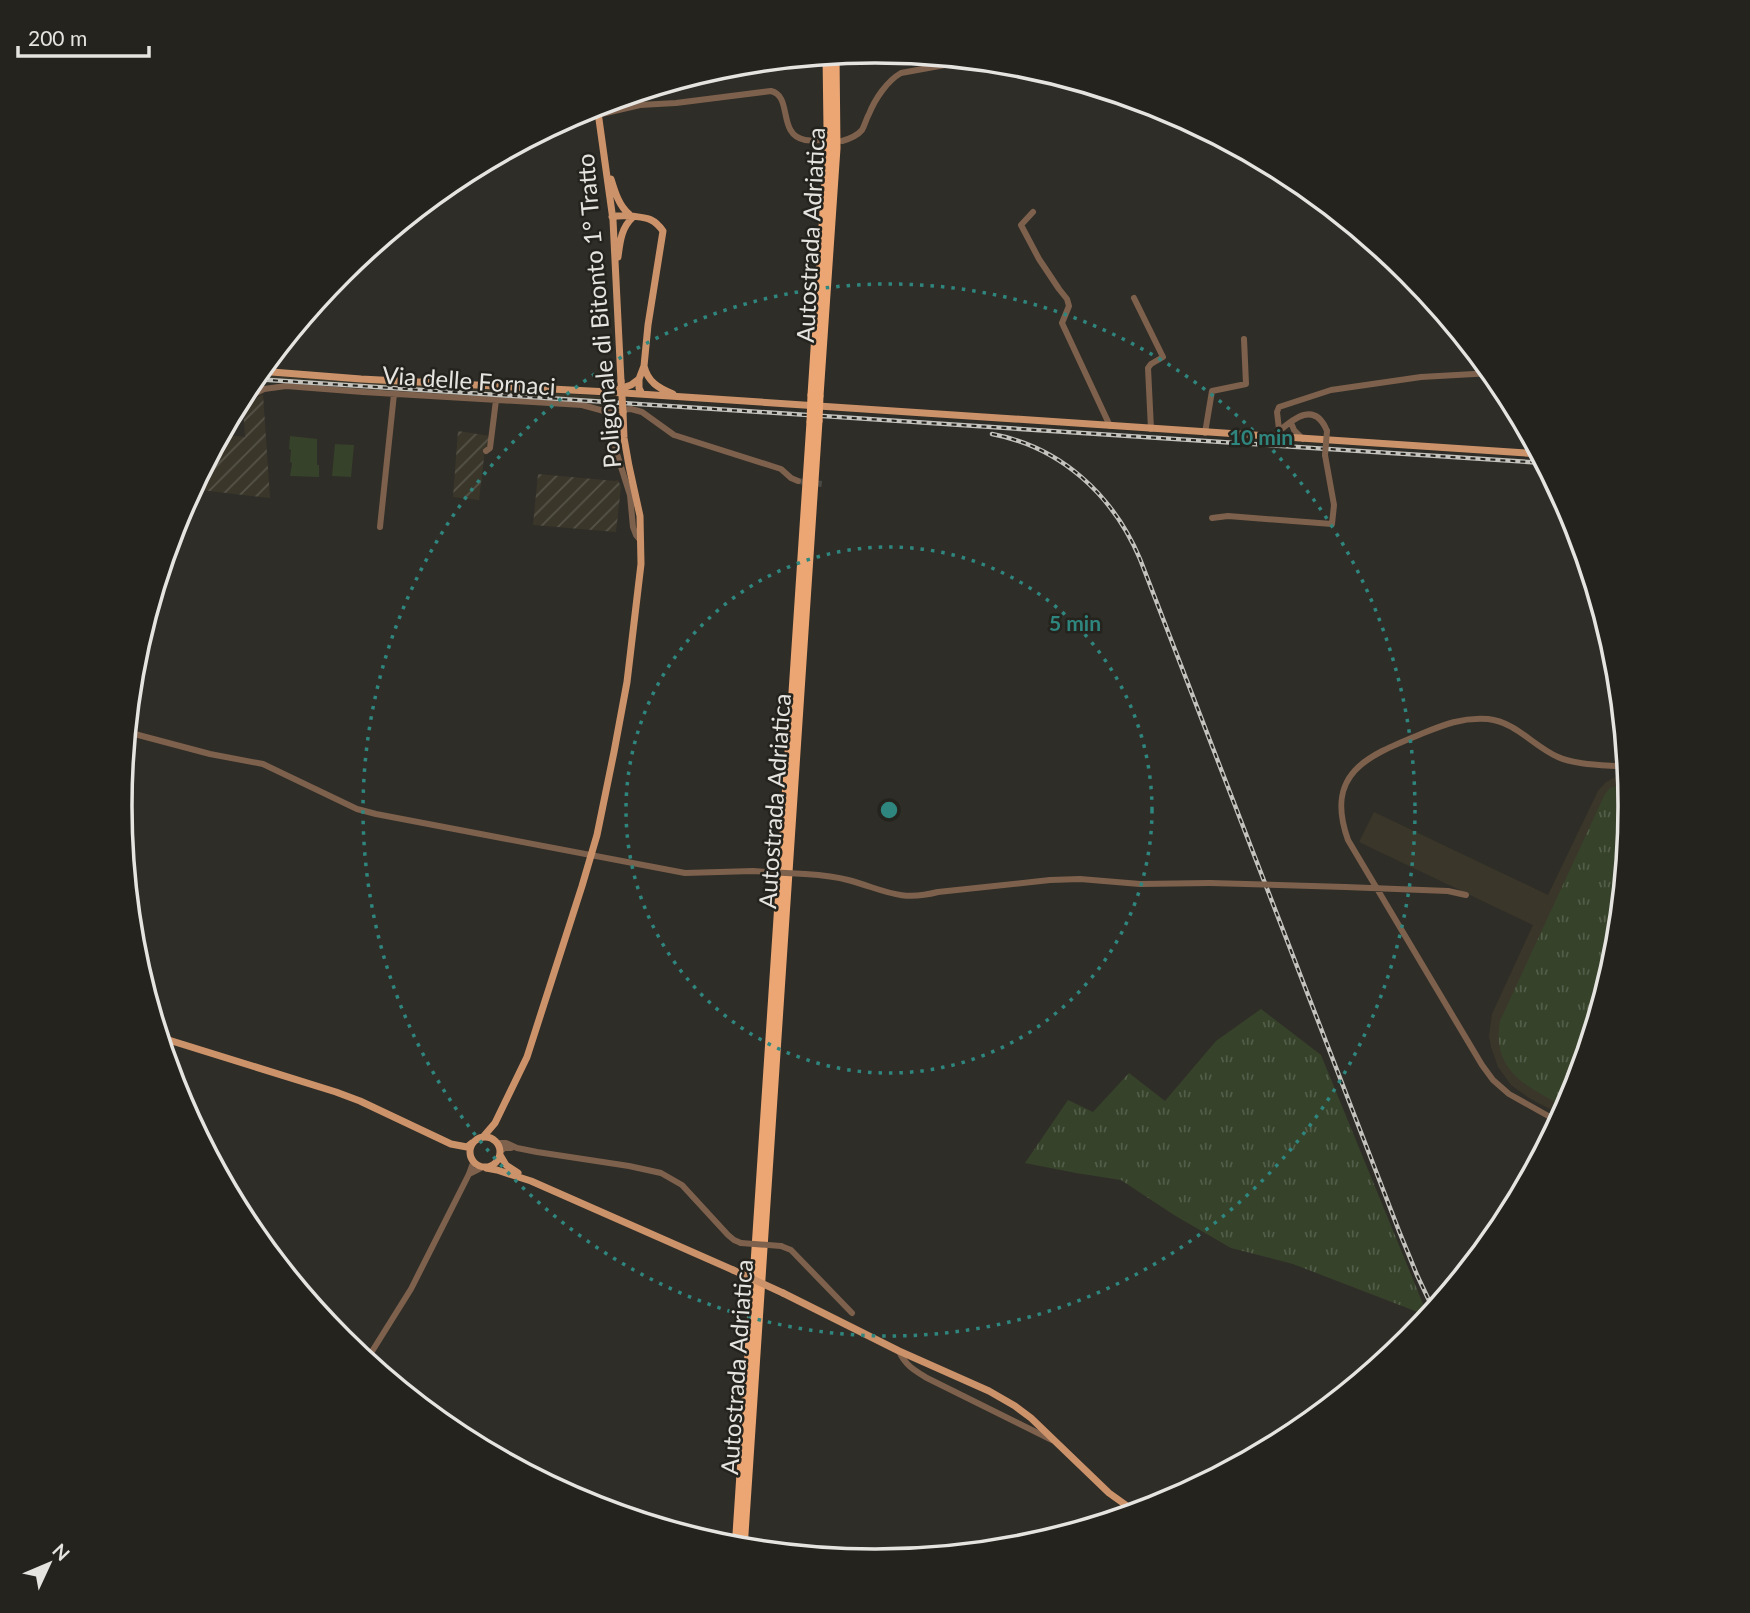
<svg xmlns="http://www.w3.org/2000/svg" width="1750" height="1613" viewBox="0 0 1750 1613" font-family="Lato,sans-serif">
  <defs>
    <pattern id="industrial-furrows" width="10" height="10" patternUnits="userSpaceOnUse" patternTransform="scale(1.75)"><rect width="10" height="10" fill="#3a362a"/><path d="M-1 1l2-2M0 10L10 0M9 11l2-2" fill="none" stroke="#565349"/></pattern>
    <pattern id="grass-tufts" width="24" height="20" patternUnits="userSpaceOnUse" patternTransform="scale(1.75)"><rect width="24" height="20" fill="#36422a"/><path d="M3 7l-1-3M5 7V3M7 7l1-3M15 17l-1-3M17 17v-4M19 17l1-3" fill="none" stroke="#535d49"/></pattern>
  </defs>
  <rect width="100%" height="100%" fill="#2f2d27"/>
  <path fill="#3a362a" d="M257,374L618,397V406L251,381Z
    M1623,775H1628L1631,807L1616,954L1573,1096L1563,1116L1529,1098L1511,1085L1498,1067L1491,1047L1489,1036L1492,1014L1533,925L1359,842L1374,812L1548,895L1598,791L1605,783L1613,778Z"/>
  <path fill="url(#industrial-furrows)" d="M263,394L270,498L192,489L221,435L245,437L243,406Z
    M458,431L490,436L489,445L485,449L479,500L453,497Z
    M538,474L615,481L618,480L621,487L616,532L533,525Z"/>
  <path fill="url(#grass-tufts)" d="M1625,784L1629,785L1631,807L1616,954L1573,1096L1567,1108C1529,1088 1491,1072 1500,1021L1605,794L1610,788Z
    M1261,1009L1321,1055L1428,1316L1293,1264L1231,1248L1174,1215L1121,1180L1076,1173L1025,1163L1068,1100L1093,1112L1129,1073L1165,1101L1216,1041Z"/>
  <path fill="#36422a" d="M290,436L317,439V465H319V477L290,476L292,463L290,462L291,450L289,449Z
    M335,444L354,445L351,477L332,476Z"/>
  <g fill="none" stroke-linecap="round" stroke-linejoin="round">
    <path stroke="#4a4843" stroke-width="6" stroke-dasharray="6 3" stroke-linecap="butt" d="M798,481L822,484"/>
    <path stroke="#7d614d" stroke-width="6" d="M554,125L640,105L676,103L771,91C793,96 777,135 805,140C810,141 817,140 823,140
      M842,141C849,139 857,136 862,130C865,125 866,119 869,114C875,99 887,81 901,73L972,60
      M1033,212L1021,225L1039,259L1059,289L1067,299L1069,306L1062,323L1110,426
      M1134,298L1163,357L1151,364L1148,368L1151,429
      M238,402L264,389L286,386L363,392L582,405L604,411L609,415L616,451L630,495L633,527L636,535L641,541
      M606,411L631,409L642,412L674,435L781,469L791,478L798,481
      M1292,425L1294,430L1303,439
      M1278,432C1294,418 1315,401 1327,431
      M1205,433L1212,391L1246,384L1244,339
      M1280,438L1277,412L1279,407L1331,390L1421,377L1492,373
      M486,451L490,448L496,400
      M1212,518L1228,516L1332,524L1334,505L1325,455
      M380,527L394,394
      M127,732L210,754L263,764L357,809L376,814L685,873L753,871L767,872
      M805,874C820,875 834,876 848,880C885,890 899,902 938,892L1050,880L1080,879L1140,884L1210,883
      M1345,887L1448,891L1466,895
      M1559,1122L1509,1094L1493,1080L1482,1065L1348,840C1324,773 1367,756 1421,734C1443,725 1462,717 1488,719C1516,722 1533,746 1558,757C1574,765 1608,765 1627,767
      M497,1143H506L517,1148L537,1152L629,1166L661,1173L682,1185L728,1235L734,1240L741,1243
      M500,1151L505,1148H511
      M469,1174L481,1168
      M781,1246L791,1250L852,1313
      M899,1351C905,1365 914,1370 927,1378L1052,1440
      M366,1361L411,1289L469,1174L473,1163"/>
    <path stroke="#cc936a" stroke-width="7" d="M597,105L613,220L621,381
      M611,179C615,192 619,206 629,214
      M612,217C620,215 623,216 631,216C646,218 653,217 663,231L648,325L644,366L639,379V388L642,394
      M618,257C620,242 621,228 633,217
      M644,366C648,382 658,388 673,394
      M259,371L361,379L609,392L1540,454
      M616,390L631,385L639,379
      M159,1037L336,1092L360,1101L451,1144L467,1147L472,1143
      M470 1152a15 15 0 1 1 30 0a15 15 0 1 1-30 0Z
      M483,1137L495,1123L527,1057L582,886L597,835L614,752L627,682L641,564L640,516L629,466L624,438L623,412
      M500,1155L506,1165L518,1173
      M486,1168L497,1170L531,1181L733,1270
      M783,1293L899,1351L989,1391L1015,1406L1031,1418L1109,1493L1137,1513"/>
    <path stroke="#eca674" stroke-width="9" d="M812,395L826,181L828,128L827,55
      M819,396L836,148L835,55
      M736,1549L811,422
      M743,1549L818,421"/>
    <defs>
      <path id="rail" d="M253,379L1544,463
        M992,434C1061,447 1113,495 1140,559L1399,1231L1417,1275L1434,1311"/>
    </defs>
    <use href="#rail" stroke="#c5c3be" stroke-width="4.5"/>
    <use href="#rail" stroke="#25231d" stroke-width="2" stroke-dasharray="5" stroke-linecap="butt"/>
    <path stroke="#7d614d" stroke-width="6" d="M1325,455L1327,431
      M767,872L805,874
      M1210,883L1345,887
      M741,1243L781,1246"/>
    <path stroke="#cc936a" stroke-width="7" d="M621,381L623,412
      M733,1270L783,1293"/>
    <path stroke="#eca674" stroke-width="9" d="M818,421L819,396
      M811,422L812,395"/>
  </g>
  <g fill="none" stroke="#2f867f" stroke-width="3.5" stroke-dasharray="3.5 7">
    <circle cx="889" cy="810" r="263"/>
    <circle cx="889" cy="810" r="526"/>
  </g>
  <g text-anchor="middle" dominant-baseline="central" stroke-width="5" stroke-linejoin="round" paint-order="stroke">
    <g font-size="24" fill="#e6e4e0" stroke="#25231d">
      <text transform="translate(810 235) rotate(-87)">Autostrada Adriatica</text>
      <text transform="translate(598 311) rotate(-95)">Poligonale di Bitonto 1° Tratto</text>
      <text transform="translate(469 380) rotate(4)">Via delle Fornaci</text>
      <text transform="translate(774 801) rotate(-86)">Autostrada Adriatica</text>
      <text transform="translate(736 1367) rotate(-86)">Autostrada Adriatica</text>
    </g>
  </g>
  <path d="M0 0H1750V1613H0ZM132 806a743 743 0 1 1 1486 0a743 743 0 1 1-1486 0Z" fill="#25231d" fill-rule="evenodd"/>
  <path fill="none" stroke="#e6e4e0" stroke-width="3.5" d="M132 806a743 743 0 1 1 1486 0a743 743 0 1 1-1486 0Z"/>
  <circle cx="889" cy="810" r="10" fill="#2f867f" stroke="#25231d" stroke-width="3.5"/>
  <g font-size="21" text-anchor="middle" font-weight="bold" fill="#2f867f" stroke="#25231d" stroke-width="5" stroke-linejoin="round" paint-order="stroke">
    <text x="1261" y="445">10 min</text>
    <text x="1075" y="631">5 min</text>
  </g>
  <g transform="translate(49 1564) rotate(46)" stroke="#25231d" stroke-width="5" paint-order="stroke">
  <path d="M0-5L12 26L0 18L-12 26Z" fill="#e6e4e0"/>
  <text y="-10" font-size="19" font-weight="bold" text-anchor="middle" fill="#e6e4e0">N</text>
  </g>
  <path d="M18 46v10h131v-10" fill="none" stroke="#e6e4e0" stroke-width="3.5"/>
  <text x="28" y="46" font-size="21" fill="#e6e4e0" stroke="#25231d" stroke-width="5" paint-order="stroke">200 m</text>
</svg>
